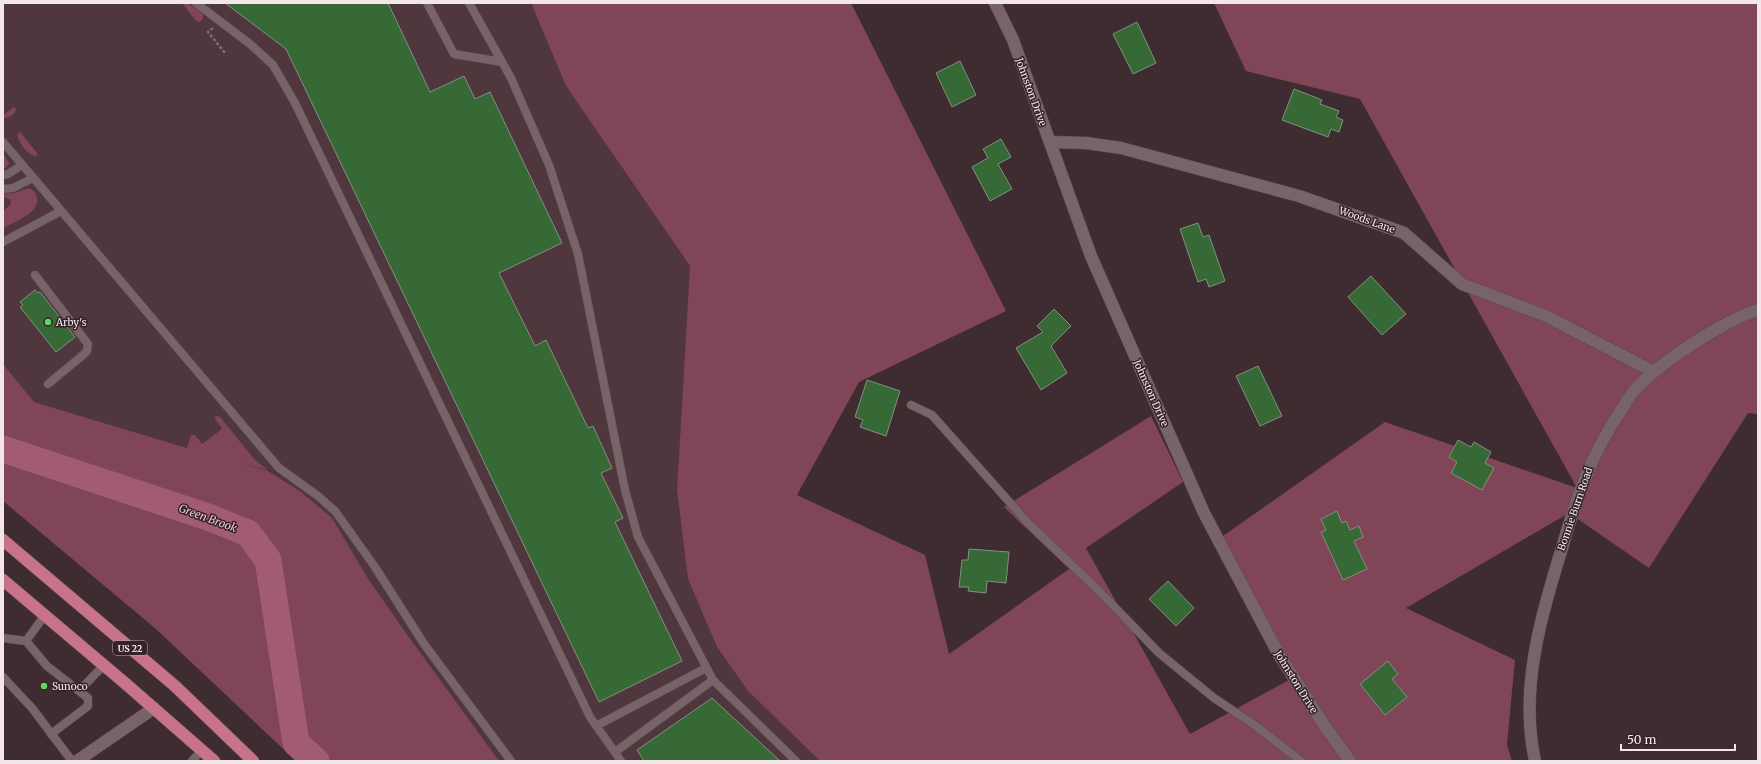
<svg xmlns="http://www.w3.org/2000/svg" width="1761" height="764" viewBox="0 0 1761 764" font-family="Merriweather,serif">
  <rect width="100%" height="100%" fill="#3f2c31"/>
  <path fill="#50373e" d="M3,3H531L566,86L690,266L677,490L688,579L717,647L748,691L820,761H499L453,700L367,577L187,448L34,402L3,364Z"/>
  <path fill="#804557" d="M182,3H188L203,14V19L199,22L196,21Z
    M531,3H851L1006,311L859,382L797,495L925,555L949,654L1069,569L1004,507L1151,416L1183,482L1086,548L1190,734L1289,680L1213,543L1385,422L1577,488L1360,99L1246,71L1214,3H1758V414L1748,413L1649,568L1569,513L1406,608L1515,660L1507,745L1512,761H820L748,691L717,647L688,579L677,490L690,266L566,86Z
    M14,107L16,109C15,115 8,118 3,118V113L5,114Z
    M20,132L37,153V156C29,157 16,141 18,133Z
    M3,153L9,163L7,167L3,169Z
    M29,188C33,190 36,192 37,197C41,213 14,222 3,228V211L10,205L11,200L3,197V194L14,193Z
    M3,364L34,402L187,448L191,435H195L202,444L222,429L214,417L216,416L220,417L255,460L268,470L237,462L268,471L301,492L332,518L367,577L406,633L499,761H296L156,629L3,501Z"/>
  <g fill="none" stroke-linecap="round" stroke-linejoin="round">
    <path stroke="#a15c71" stroke-width="27" d="M3,449L208,517L248,533L268,560L296,743L316,761"/>
  </g>
  <path fill="#376937" stroke="#829081" d="M225,3H388L430,92L464,76L475,99L490,92L562,243L499,273L535,346L546,340L588,428L593,426L612,468L601,473L623,518L615,522L682,661L599,702L286,49Z
    M1137,22L1156,63L1133,74L1113,34Z
    M960,61L976,95L952,107L936,73Z
    M1294,89L1322,100L1320,104L1339,111L1336,117L1343,120L1339,132L1331,129L1328,137L1282,120Z
    M1001,139L1011,157L998,164L1012,189L990,201L972,167L988,158L983,149Z
    M1198,223L1203,237L1209,235L1225,281L1209,287L1206,279L1198,282L1180,229Z
    M1371,276L1406,314L1382,335L1348,297Z
    M35,290L38,293L40,292L75,337L56,352L20,307L23,305L20,302Z
    M1054,309L1071,326L1051,346L1067,373L1041,390L1016,348L1043,332L1037,326Z
    M1258,366L1282,416L1260,426L1236,376Z
    M867,380L900,391L886,436L860,427L863,420L855,417Z
    M1458,440L1471,447L1474,442L1491,452L1485,463L1494,468L1482,490L1451,473L1457,462L1449,457Z
    M1337,511L1342,523L1346,521L1350,530L1359,526L1363,537L1354,541L1367,569L1343,580L1321,532L1326,530L1321,519Z
    M969,549L1009,552L1006,583L987,581L986,593L968,591L969,587H959L962,560H968Z
    M1168,581L1194,608L1176,626L1149,599Z
    M1388,661L1398,674L1392,679L1407,697L1385,715L1360,684Z
    M712,698L780,761H644L637,750Z"/>
  <g fill="none" stroke-linecap="round" stroke-linejoin="round">
    <defs>
      <path id="service" d="M196,3L250,44L273,65L295,103L590,717L621,761
        M427,3L454,54L502,62
        M469,3L511,78L549,165L578,254L625,490L638,537L713,680L796,761
        M3,142L279,468L318,496L335,511L375,567L424,644L511,761
        M3,175L8,174L22,165
        M3,189L13,188L33,178
        M3,242L61,211
        M35,275L88,344L87,351L83,355L48,384
        M911,405L932,415L1028,523L1098,590L1159,653L1214,698L1253,724L1301,761
        M45,615L26,641L47,666L79,691L104,665
        M3,638L26,641
        M3,677L32,708L72,761
        M596,726L706,668
        M51,734L88,706V698L79,691
        M615,752L713,680
        M192,761L202,750"/>
      <path id="minor" d="M1050,142L1086,143L1121,148L1299,196L1404,233L1462,284L1546,316L1654,372
        M77,761L154,708"/>
      <path id="tertiary" d="M995,3L1013,40L1091,256L1204,513L1278,653L1324,725L1350,761"/>
      <path id="secondary" d="M1535,761C1519,689 1541,617 1562,548C1576,499 1591,455 1620,412C1624,406 1628,398 1633,392C1657,364 1723,321 1758,310"/>
      <path id="trunk" d="M3,540L175,686L253,761
        M3,580L126,684L214,761"/>
    </defs>
    <use href="#service" stroke="#5b4b4f" stroke-width="9"/>
    <use href="#minor" stroke="#5b4b4f" stroke-width="13"/>
    <use href="#tertiary" stroke="#5b4b4f" stroke-width="13"/>
    <use href="#secondary" stroke="#5b4b4f" stroke-width="13"/>
    <use href="#trunk" stroke="#5b4b4f" stroke-width="13"/>
    <path stroke="#7e6d72" stroke-width="2.5" stroke-dasharray="3 2" stroke-linecap="butt" d="M213,28L208,32L226,54"/>
    <use href="#service" stroke="#786368" stroke-width="8"/>
    <use href="#minor" stroke="#786368" stroke-width="12"/>
    <use href="#tertiary" stroke="#786368" stroke-width="12"/>
    <use href="#secondary" stroke="#786368" stroke-width="12"/>
    <use href="#trunk" stroke="#c8728c" stroke-width="12"/>
  </g>
  <g fill="#65d467" stroke="#342227" stroke-width="1.5">
    <circle cx="48" cy="322" r="4"/>
    <circle cx="44" cy="686" r="4"/>
  </g>
  <g text-anchor="middle" dominant-baseline="central" stroke-width="3" stroke-linejoin="round" paint-order="stroke">
    <rect fill="#342227" stroke="#baabaf" stroke-width="1" x="113" y="641" width="34" height="14" rx="3"/>
    <g font-size="9" font-weight="bold" fill="#f3e6e9">
      <text x="130" y="648">US 22</text>
    </g>
    <g font-size="10" fill="#f3e6e9" stroke="#342227">
      <text transform="translate(1031 92) rotate(70)">Johnston Drive</text>
      <text transform="translate(1367 220) rotate(20)">Woods Lane</text>
      <text transform="translate(1151 393) rotate(66)">Johnston Drive</text>
      <text transform="translate(1575 509) rotate(-71)">Bonnie Burn Road</text>
      <text transform="translate(1296 682) rotate(58)">Johnston Drive</text>
    </g>
    <g font-size="10" fill="#f3e6e9" stroke="#342227" text-anchor="start">
      <text x="56" y="322">Arby's</text>
      <text x="52" y="686">Sunoco</text>
    </g>
    <g font-size="11" font-style="italic" fill="#f4cad5" stroke="#342227">
      <text transform="translate(208 518) rotate(20)">Green Brook</text>
    </g>
  </g>
  <rect width="1761" height="764" fill="none" stroke="#f3e6e9" stroke-width="8"/>
  <path d="M1621 744v6h114v-6" fill="none" stroke="#f3e6e9" stroke-width="2"/>
  <text x="1627" y="744" font-size="12" fill="#f3e6e9" stroke="#342227" stroke-width="3" paint-order="stroke">50 m</text>
</svg>
